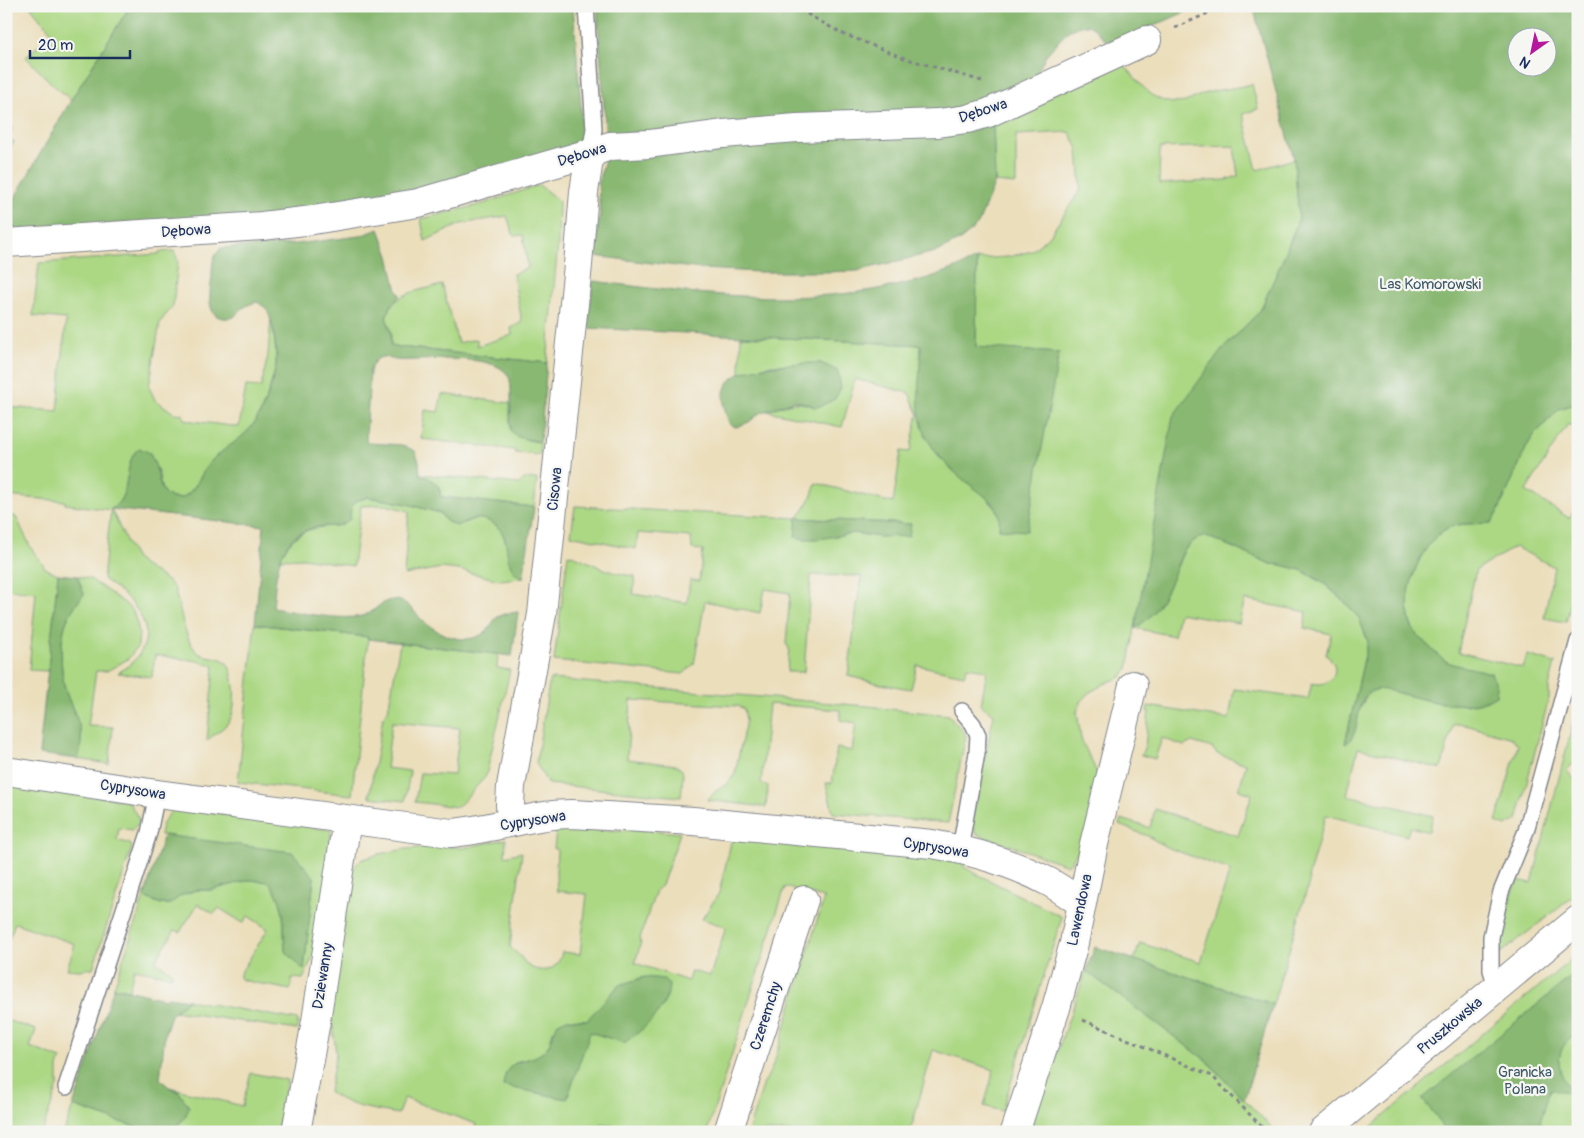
<svg xmlns="http://www.w3.org/2000/svg" width="1584" height="1138" viewBox="0 0 1584 1138" font-family="Pangolin,sans-serif">
  <rect width="100%" height="100%" fill="#f6f6f2"/>
  <filter id="ink" filterUnits="userSpaceOnUse"><feTurbulence type="fractalNoise" baseFrequency=".02" numOctaves="2"/><feDisplacementMap in="SourceGraphic" scale="10" xChannelSelector="R" yChannelSelector="G"/><feConvolveMatrix kernelMatrix="1 2 1 2 8 2 1 2 1" color-interpolation-filters="sRGB"/></filter>
  <filter id="wash" filterUnits="userSpaceOnUse"><feTurbulence type="fractalNoise" baseFrequency=".0096" numOctaves="4" result="noise"/><feDisplacementMap in="SourceGraphic" scale="20" xChannelSelector="R" yChannelSelector="G"/><feGaussianBlur stdDeviation="1.12" result="paint"/><feColorMatrix in="noise" values="0 0 0 0 0 0 0 0 0 0 0 0 0 0 0 0 0 1.4 0 .05"/><feComposite in="paint" operator="in"/></filter>
  <g filter="url(#wash)">
    <rect width="100%" height="100%" fill="#ebdebb"/>
    <path fill="#acd884" stroke="#648471" fill-rule="evenodd" d="M30,6H130L71,100L51,83L26,57L52,33Z
      M1123,63C1140,83 1154,108 1185,102C1192,100 1199,95 1206,93C1221,89 1237,88 1252,84L1258,109L1243,114L1257,170L1294,159L1299,218L1284,257L1260,311L1221,351L1148,619L1167,590L1184,551L1194,540L1206,536L1271,564L1282,565L1301,570L1323,583L1344,601L1359,618L1368,642L1345,743C1350,734 1364,695 1370,692C1381,684 1414,697 1426,700C1438,703 1453,704 1465,705C1472,705 1480,702 1488,700L1491,673C1482,671 1450,665 1443,660C1440,658 1415,633 1414,631C1396,602 1421,535 1453,526C1462,523 1481,524 1491,523L1498,512L1527,446L1534,435L1559,409L1578,403V429L1568,424L1526,491L1569,518L1578,505V576L1566,622L1544,618L1554,567L1515,547L1476,570L1458,652L1523,668L1527,655L1555,663L1549,687V698L1517,820L1506,826L1496,822L1518,745L1512,738L1462,724L1453,725L1441,769L1358,748L1347,795L1433,816L1429,832L1410,827L1407,836L1326,815L1308,878L1310,879L1273,1004L1134,960L1140,943L1201,962L1230,870L1166,847L1148,836L1119,825L1121,819L1150,828L1155,809L1238,836L1252,794L1239,790L1246,764L1217,754L1212,748L1192,742L1184,746L1162,738L1155,759L1141,755L1145,746L1149,712L1147,711L1148,706L1229,719L1234,689L1308,699L1312,683C1332,689 1344,667 1326,655L1331,634L1304,628L1307,612L1245,600L1239,623L1179,613L1174,636L1135,628L1128,669L1121,677L1104,684L1087,694L1081,702L1077,711L1081,739L1099,777L1085,843L1068,865L976,834L971,823L994,714L981,705L987,670L967,667L964,675L917,665L911,689L881,684L848,676L861,576L811,575L804,672H787L789,648L786,644L790,593L765,589L760,613L705,601L694,664L683,674L554,661L568,554C577,556 583,560 591,563C604,570 621,575 635,576L633,594L687,603L690,580L699,581L703,550L692,549L691,537L638,533L636,549L571,535L575,506L797,518C808,506 811,499 816,483L893,503L901,451L910,452L918,413L909,393L855,379L842,427L767,411C787,404 794,399 815,407L821,363L771,365L740,373L741,336L921,345L919,386L920,415L926,436L939,457L969,484L983,494L997,510L1059,353L976,348L977,259L1008,257L1032,251L1051,234L1081,189L1078,149L1070,132L1016,135V184L995,182L993,121ZM1234,146L1238,176L1226,180L1159,184L1160,148ZM797,518L911,524L880,537L854,533L795,537Z
      M6,121L12,128L9,139L14,142L6,154Z
      M539,185L559,201L558,243L547,363L390,346L391,332L386,317C395,291 419,291 442,285L458,343L477,339V346L512,335L511,328L522,322L513,274L528,268L523,235L514,236L507,216L461,224L425,241L421,219L483,204Z
      M174,251L178,261L173,306L160,322L149,387L155,400L174,413L183,414L185,420L239,427L246,386L261,387L268,355L271,317C273,331 276,347 276,362C276,368 273,375 272,380C266,400 260,420 245,434C234,445 220,451 210,462C200,474 191,505 170,497C159,493 161,481 158,471C155,464 142,456 136,451C123,468 132,496 111,510C117,520 131,554 138,561C146,569 168,578 174,588C176,591 176,596 177,599C182,616 184,635 195,650C203,660 217,654 226,662C236,672 238,714 227,724C221,731 213,734 207,741L214,666L198,661L155,655L152,677L118,673C151,653 155,627 128,599C121,591 111,585 103,579L111,510L65,504V501L6,496V407L58,411L66,319L33,316L39,263L159,254V252Z
      M442,394L510,403V423L527,440L540,442V455L515,453V450L421,439L425,410L438,412Z
      M420,474L519,484L524,479H537L534,507L440,497V488Z
      M368,497L407,504L440,513L446,521C451,521 457,523 462,523C466,523 470,520 474,519C485,517 496,523 502,532L518,575L523,578L499,580L459,570L441,568L404,575L409,511L386,505L361,506L353,566L303,558L279,559C297,527 311,528 343,525L351,508L356,501Z
      M6,513L16,517L31,548L46,569L58,574L48,671L29,670L36,592L6,589Z
      M77,576L90,579L123,602L133,611L139,631L138,646L128,659L107,671H96L88,726L113,727L109,764L78,759C79,753 81,746 81,740C81,723 71,708 66,692C60,672 59,639 67,620C71,610 78,602 84,594Z
      M255,624L368,637L352,795L238,782Z
      M400,643L498,654L497,668L510,670L486,776L458,807L415,802L420,773L454,775L460,728L392,722L386,768L410,771L405,801L369,797L383,717L388,711Z
      M550,679L878,707L879,708L949,715L966,735L948,823L833,813L826,783H832L837,748L852,751L856,723L840,720V710L769,704L761,784L768,786L766,807L707,800L716,791L727,784L735,774L746,720L744,709L738,706L631,700L627,759L676,765L682,770L683,775L681,797L548,784L536,763Z
      M1578,704V760L1566,770L1578,783V893L1501,953C1499,933 1510,899 1517,880L1532,883Z
      M6,782L128,801L140,821L133,830L119,828L117,840L130,844L132,847L93,968L79,970L67,969L75,944L15,923L6,946Z
      M176,807L331,830L330,858L318,945L303,979L292,978L290,990L242,980L240,977V974L268,929L248,916L243,923L219,908L214,914L198,904L180,932L175,930L155,961L172,972V976L134,969L129,990L114,987L144,897L161,904H170L180,896L196,890H211L250,880L269,882L278,894L283,914L285,951L304,970L314,877L212,843L160,835C162,822 166,816 176,807Z
      M650,830L680,833L662,885L656,890L639,941L641,942L635,963L688,981L691,971L710,976L726,927L702,919L719,893L732,838L836,849L943,858L963,863L964,867L971,871L1062,917L1002,1111L984,1106L994,1070L933,1050L910,1132H748L764,1083L770,1072L775,1060L824,898L785,887L707,1132H633L602,1123L598,1132H474L476,1124L404,1098L398,1114C373,1109 351,1108 329,1092L336,1054L331,1009L351,870L361,860L379,854L406,849L440,846L463,848L506,839L505,856L522,852L510,946C513,952 517,952 521,957C524,961 527,966 532,968C547,974 559,968 562,952L580,954L587,894L557,891L556,873L557,849H554L556,831ZM645,977L668,994C658,1015 643,1030 624,1042L590,1032L507,1073L517,1061L535,1058L546,1050L550,1042L553,1031L567,1019L587,1020L637,979Z
      M1578,954V1132H1365Z
      M1086,971L1207,1061L1275,1131L1054,1132L1031,1125Z
      M188,1000L298,1020L297,1030L174,1011Z
      M6,1020L36,1030L30,1047L61,1059L58,1067V1086L42,1132H6Z
      M251,1073L287,1080L277,1132H172L174,1128L181,1122L189,1107L179,1092L169,1087L242,1106Z
      M73,1106L150,1132H64Z"/>
    <path fill="#89b872" stroke="#527468" fill-rule="evenodd" d="M130,6H573L584,145L415,192L262,218L6,235V213L71,100Z
      M597,6H1199L1119,41L1110,42L1105,40L1095,29L1088,25H1083L1068,31L1046,55L1034,79L969,108L606,135Z
      M1253,6H1578V403L1559,409L1534,435L1527,446L1498,512L1491,523C1481,524 1462,523 1453,526C1421,535 1396,602 1414,631C1415,633 1440,658 1444,660C1450,665 1482,670 1491,673L1497,686L1496,695C1469,713 1431,701 1402,694C1394,692 1380,687 1372,691C1355,699 1361,726 1351,739C1350,741 1347,742 1345,744L1368,642L1359,618L1344,601L1323,582L1301,570L1282,565L1271,564L1206,536C1202,537 1198,538 1195,540C1181,548 1178,566 1172,579C1164,597 1153,619 1135,628L1173,416L1221,351L1260,311L1284,257L1299,218L1294,159ZM1516,38H1546V68H1516Z
      M993,121L995,182L978,224L962,239L939,251L857,271L822,272H760L702,269L594,256L600,214L598,182L607,154Z
      M379,229L389,256L396,287L400,296L392,304L386,317L391,332V346L547,363L540,442L517,437L511,431C509,417 514,384 508,375C492,351 422,362 396,360C392,360 386,356 382,357C374,359 372,365 370,371L366,439L368,443L402,445L415,451L419,461L420,474C434,481 438,481 441,497L534,507L523,578C519,576 514,573 512,568C503,554 512,535 492,523C486,520 481,518 474,519C468,520 462,524 456,526L446,521L440,513L407,504L368,497L356,501L351,508L350,519C339,529 332,525 318,527C276,534 276,575 273,608C294,612 346,622 365,615C376,611 382,599 395,600C408,601 413,611 422,620C433,630 451,640 467,639C476,638 484,635 490,627C493,623 494,618 500,616C505,613 512,613 518,612L512,656L368,639V637L255,624L264,526L111,509C134,495 121,464 139,448L150,453C152,459 156,465 157,471C160,480 159,492 170,497C191,506 200,473 210,462C224,447 243,440 255,422C265,408 273,382 276,365C278,353 273,318 266,309C264,306 260,304 257,302C247,304 240,309 234,317C205,324 209,297 212,277C212,272 212,263 214,258C215,255 219,251 221,248L296,244L360,236Z
      M977,259L976,347L1059,353L1027,531L999,529C999,523 1000,515 997,510C994,501 976,490 969,484C953,472 935,455 926,436C913,408 921,374 921,345L588,328L593,281C700,295 806,308 913,282C935,277 956,268 977,259Z
      M802,363H821L838,371L841,388L835,399L821,406L815,407L805,403L794,401L760,413L749,422L736,427L730,425C704,364 762,368 802,363Z
      M797,518L911,524L909,536L880,537L854,533L819,539H804L795,537Z
      M58,574L77,576L84,594C78,602 71,610 67,620C59,639 60,672 66,692C71,708 82,723 81,740C81,746 79,753 78,759L39,754Z
      M164,835L292,852L314,877L304,970L285,951C283,924 287,905 269,882L250,880L211,890H196L180,896L170,904H161L144,897Z
      M1095,947L1273,1004L1244,1100L1207,1061L1086,971Z
      M1578,971V1033C1574,1037 1569,1039 1565,1044C1553,1060 1561,1084 1578,1094L1550,1089L1539,1127L1553,1132H1444L1437,1117L1422,1099Z
      M645,977L664,979L669,985C668,1010 643,1030 624,1043L590,1032L567,1099L503,1086C506,1054 527,1066 544,1051C552,1044 553,1032 558,1023L567,1019L587,1020L619,985Z
      M114,987L165,999L168,997L188,1000L171,1015L165,1033L160,1079L169,1087L179,1092L189,1107C185,1122 178,1121 172,1132H150L73,1106Z"/>
  </g>
  <g filter="url(#ink)">
    <g fill="none" stroke-linecap="round" stroke-linejoin="round">
      <defs>
        <path id="lane" d="M586,6L594,129L590,153
          M960,849L977,753L978,735L973,724L962,711
          M1496,987L1491,970V937L1501,892L1526,831L1578,641
          M66,1087L149,833L157,794"/>
        <path id="street" d="M6,243L262,226L313,220L418,203L590,153L610,146L649,144L723,134L797,128L938,123L967,119L988,113L1147,40
          M6,771L157,794L451,833C491,830 531,814 572,814L693,821L932,844C972,851 1013,863 1049,882C1060,888 1071,896 1081,903
          M511,822L510,805L511,786L542,614L578,265L584,192L590,153
          M296,1132L316,1021L347,820
          M728,1132L804,900
          M1015,1132L1056,1008L1074,943L1094,844L1133,685"/>
        <path id="secondary" d="M1323,1132L1578,920"/>
      </defs>
      <use href="#lane" stroke="#83868c" stroke-width="18"/>
      <use href="#street" stroke="#83868c" stroke-width="30"/>
      <use href="#secondary" stroke="#83868c" stroke-width="30"/>
      <path stroke="#83868c" stroke-width="3" stroke-dasharray="4 4" stroke-linecap="butt" d="M793,6L841,33L904,58L982,81
        M1175,28L1224,6
        M1083,1020L1212,1076L1262,1127L1264,1132
        M1572,1132L1578,1113"/>
      <use href="#lane" stroke="#fff" stroke-width="15"/>
      <use href="#street" stroke="#fff" stroke-width="28"/>
      <use href="#secondary" stroke="#fff" stroke-width="28"/>
    </g>
  </g>
  <g text-anchor="middle" dominant-baseline="central" stroke-width="4.5" stroke-linejoin="round" paint-order="stroke">
    <g font-size="15" fill="#1b2f5e" stroke="#f6f6f2">
      <text transform="translate(983 111) rotate(-18)">Dębowa</text>
      <text transform="translate(582 155) rotate(-17)">Dębowa</text>
      <text transform="translate(186 231) rotate(-4)">Dębowa</text>
      <text transform="translate(555 489) rotate(-84)">Cisowa</text>
      <text transform="translate(133 790) rotate(9)">Cyprysowa</text>
      <text transform="translate(533 821) rotate(-9)">Cyprysowa</text>
      <text transform="translate(936 848) rotate(9)">Cyprysowa</text>
      <text transform="translate(1080 910) rotate(-78)">Lawendowa</text>
      <text transform="translate(323 976) rotate(-81)">Dziewanny</text>
      <text transform="translate(766 1016) rotate(-72)">Czeremchy</text>
      <text transform="translate(1450 1026) rotate(-40)">Pruszkowska</text>
    </g>
    <g font-size="15" fill="#3f5968" stroke="#f6f6f2">
      <text x="1430" y="284">Las Komorowski</text>
      <text x="1525" y="1072">Granicka<tspan x="1525" dy="17">Polana</tspan></text>
    </g>
  </g>
  <rect width="1584" height="1138" fill="none" stroke="#f6f6f2" stroke-width="25"/>
  <g transform="translate(1532 52) rotate(213)"><circle r="24" fill="#f6f6f2" stroke="#9ea6b7"/>
  <path d="M0-4L9 19L0 12L-9 19Z" fill="#b5179e"/>
  <text y="-8" font-size="14" font-weight="bold" text-anchor="middle" fill="#1b2f5e">N</text>
  </g>
  <path d="M30 50v8h100v-8" fill="none" stroke="#1b2f5e" stroke-width="2.5"/>
  <text x="38" y="50" font-size="15" fill="#1b2f5e" stroke="#f6f6f2" stroke-width="4" paint-order="stroke">20 m</text>
</svg>
